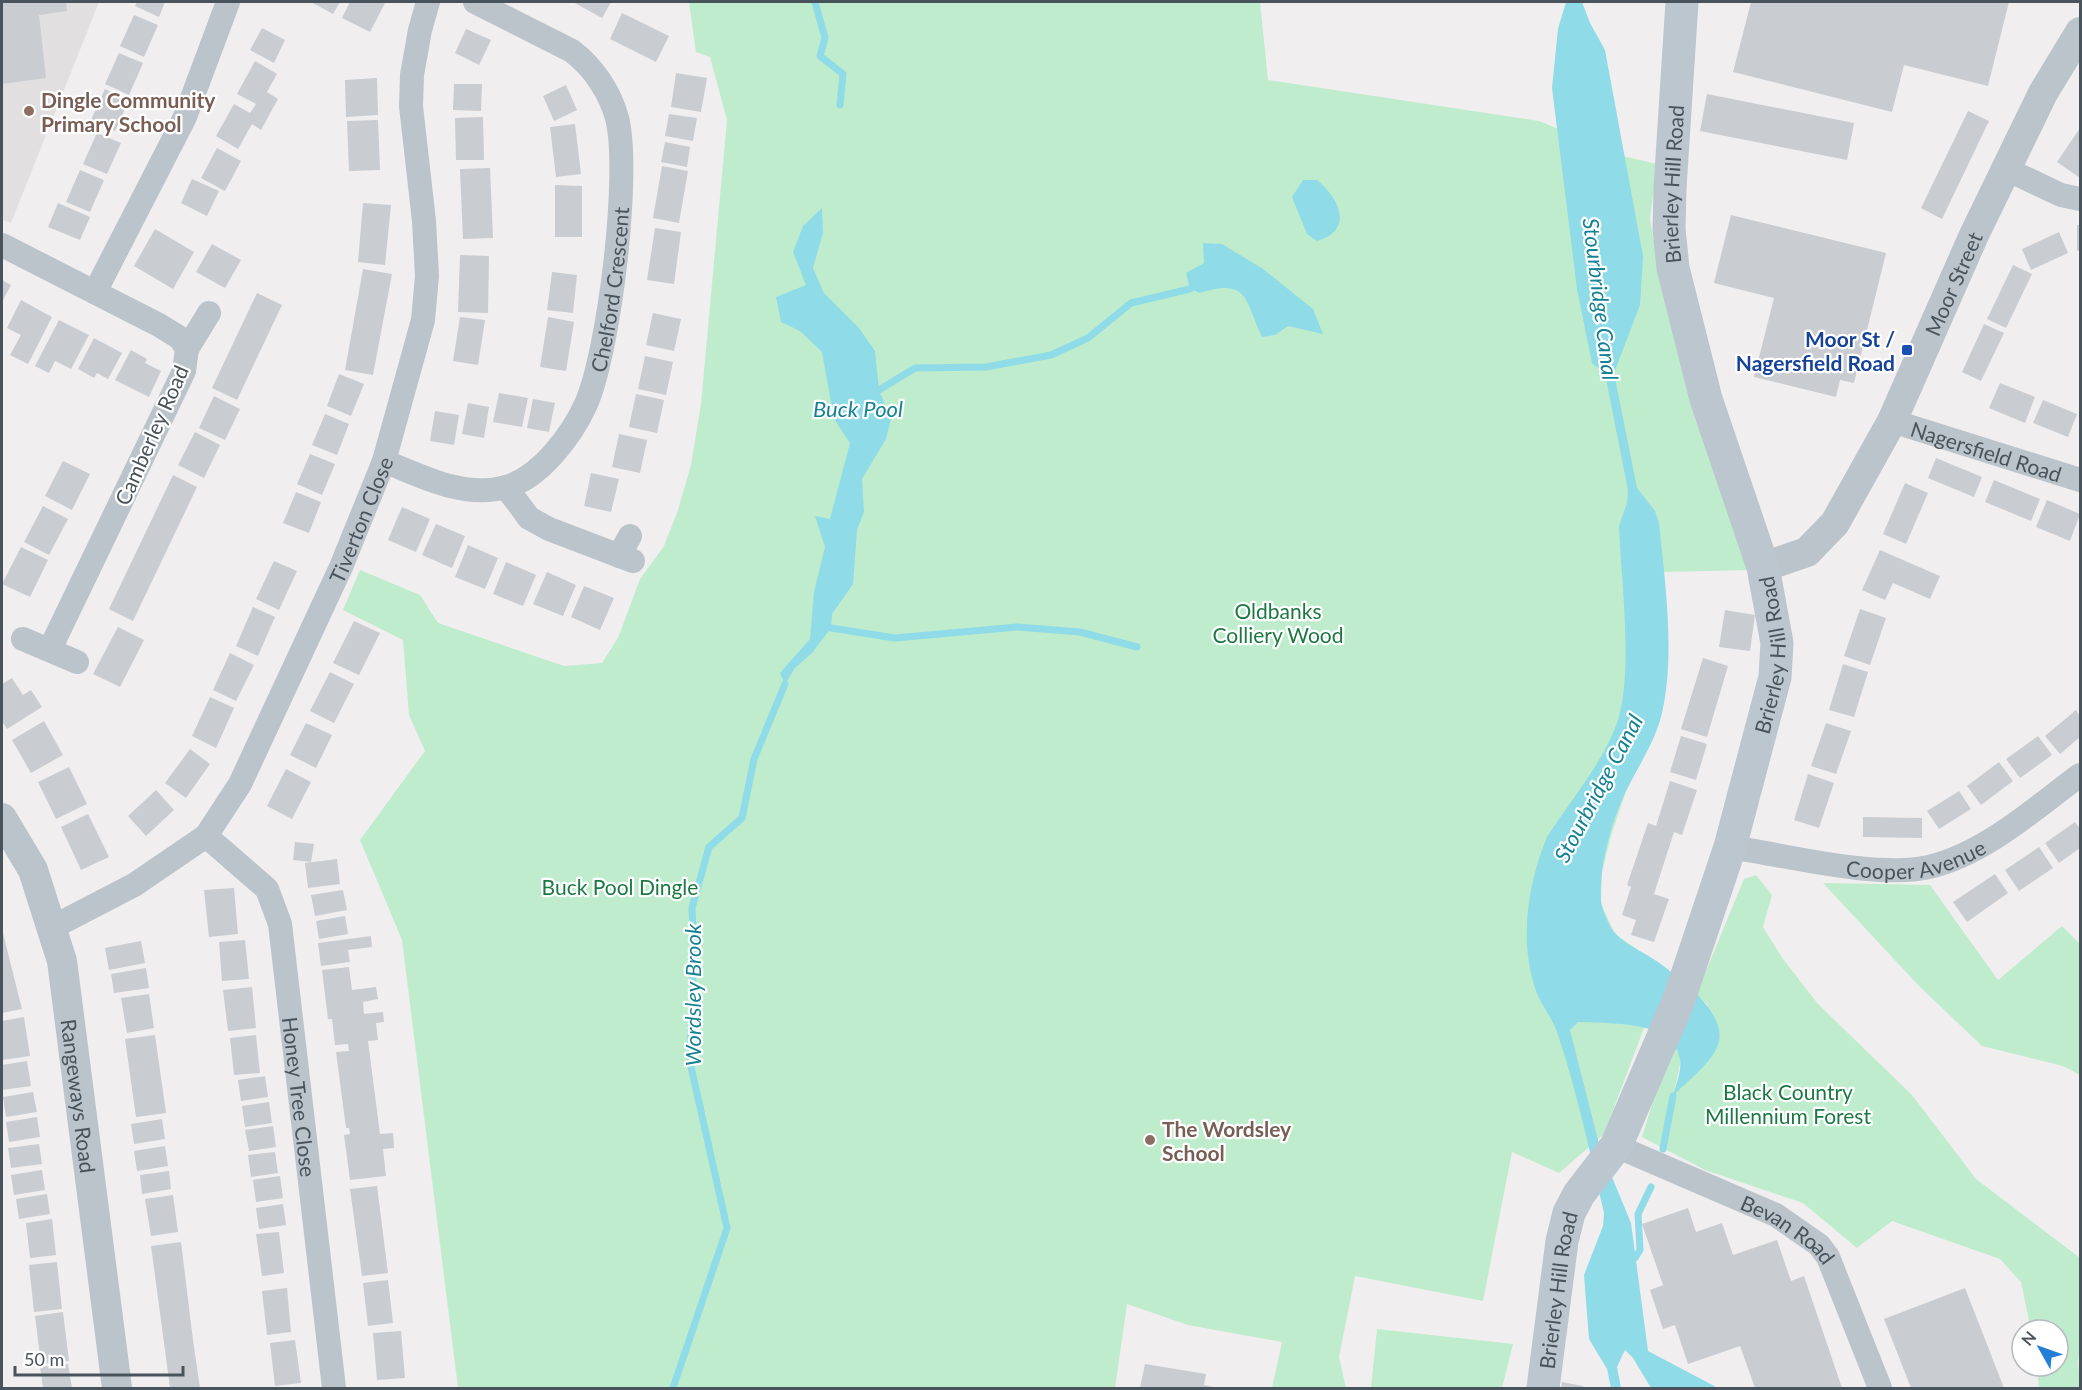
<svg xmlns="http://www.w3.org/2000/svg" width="2082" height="1390" viewBox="0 0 2082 1390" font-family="Lato,sans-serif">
  <rect width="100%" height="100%" fill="#f1eeef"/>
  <path fill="#e2dfe0" d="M2,2H99L11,223L2,220Z"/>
  <path fill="#bfeccd" d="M689,2H1260L1268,80L1539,121L1623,156L1657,164L1650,219L1663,296L1749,570L1664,572L1667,659L1665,693L1660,719L1625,794L1611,836L1602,872L1601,904L1615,934L1671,973L1644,1028L1604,1134L1559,1173L1512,1152L1483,1301L1355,1276L1339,1357L1346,1388H1272L1282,1342L1188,1325L1127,1304L1115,1388H458L402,940L360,840L425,751L409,715L403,640L343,610L360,570L420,595L438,623L564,666L602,663L618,638L640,579L664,546L678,510L691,465L701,404L727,120L710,57L696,52Z
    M1756,875L1772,895L1763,927L1783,959L1818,1004L1912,1095L1976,1179L2080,1258V1344L2078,1362L2080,1388H2039L2037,1366H2058V1330H2031L2021,1282L2000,1259L1892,1221L1857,1248L1803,1203L1705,1170L1642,1137L1672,1040L1681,1059L1674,1094L1708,1005L1696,995L1744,879Z
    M1823,883L1930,885L1998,980L2062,926L2080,944V1075L2063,1066L1982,1046L1919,986Z
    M1377,1329L1513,1344L1502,1388H1371Z"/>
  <path fill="#8fdbe7" d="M1566,2H1582L1590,23L1605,50L1643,256L1640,305L1614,373L1637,488L1655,511L1659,523C1665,583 1676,658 1661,717C1654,743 1638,767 1626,791C1611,823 1599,866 1601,901C1602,910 1610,928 1616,934C1627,946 1644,952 1658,962C1680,978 1729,1014 1718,1045C1711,1064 1687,1081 1673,1096C1676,1085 1682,1070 1680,1059C1673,1019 1608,1024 1578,1022L1570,1030L1600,1148L1631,1223L1648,1351L1718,1388H1651L1633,1358L1625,1350L1617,1367L1621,1388H1611L1607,1369L1589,1339L1584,1275L1603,1226L1604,1213C1590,1153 1577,1091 1557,1032C1552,1017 1540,1004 1535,988C1519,939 1528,883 1547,837C1570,801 1602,764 1617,723C1634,672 1621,582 1619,526L1627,503L1628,490L1605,374L1592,363L1577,289L1552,88L1558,29Z
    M1303,180H1317C1339,198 1355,230 1317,241L1307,234L1292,197Z
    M822,208L823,233L813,268L824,293L859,328L875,351L879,390L891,419L886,439L862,479L864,512L857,530L853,584L832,614L831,628L812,653L795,668L785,684L780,673L810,639L814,592L825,547L815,516L830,519L850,443L834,419L822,352L800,331L781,322L776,297L806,285L793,252L803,226Z
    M1203,243L1222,244L1263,269L1313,309L1323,334L1288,326L1275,335L1262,337C1245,301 1249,277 1200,293L1190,289L1186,273L1204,263Z"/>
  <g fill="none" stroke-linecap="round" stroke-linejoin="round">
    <path stroke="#8fdbe7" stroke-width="7" d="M815,2L825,38L820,56L843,74L840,105
      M879,390L915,368L986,367L1051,355L1088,338L1131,303L1190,289
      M831,628L895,638L1017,627L1080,632L1137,647
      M1663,1149L1673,1096
      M1635,1258L1640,1250L1638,1214L1651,1187
      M673,1388L727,1228L690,1062L694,951L692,908L709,847L742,818L754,759L785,684"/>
  </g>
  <path fill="#c9ccd1" d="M2,2H66L67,11L39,15L46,78L2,84Z
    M137,2H165L159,17L135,6Z
    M311,2H340L333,14Z
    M350,2L385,3L370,32L342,18Z
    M573,2H611L602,18Z
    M1751,2H2009L1988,86L1904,65L1892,112L1733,72Z
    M622,13L669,36L656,62L610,39Z
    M134,15L158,25L144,57L120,46Z
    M262,28L285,40L274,63L250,50Z
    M466,29L491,40L479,65L455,53Z
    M119,53L143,63L129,95L105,84Z
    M255,61L277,74L267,92L278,99L261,130L252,124L238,149L216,136L234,104L250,113L256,104L237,94Z
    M676,73L707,78L701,112L671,107Z
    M377,78L378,115L346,117L345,80Z
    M454,84H482L481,111L453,110Z
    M566,85L577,110L554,121L543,96Z
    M105,89L129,100L115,131L91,120Z
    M1707,94L1854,123L1847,160L1700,131Z
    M1968,111L1989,121L1942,219L1921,208Z
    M669,114L697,118L693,141L665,136Z
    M483,117L484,160H456L455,118Z
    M378,120L380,170L349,171L347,121Z
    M575,124L581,174L556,177L550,127Z
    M2080,128V178L2057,162Z
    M97,133L121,143L107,174L83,164Z
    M665,142L690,147L687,167L661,162Z
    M217,148L241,161L225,191L201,178Z
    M662,166L688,171L679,223L653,218Z
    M490,168L493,238L463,239L460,169Z
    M80,170L104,180L90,212L66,202Z
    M192,179L219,191L207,216L181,203Z
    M555,185L582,186V237H555Z
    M58,203L90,217L80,240L48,227Z
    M363,203L391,205L385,265L358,262Z
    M1731,215L1886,253L1854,383L1840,380L1836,397L1754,377L1774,298L1714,283Z
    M2077,225H2080V250L2077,251Z
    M655,228L681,232L674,284L647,280Z
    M155,229L194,252L173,289L134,266Z
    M2059,232L2068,253L2031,270L2022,249Z
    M212,244L241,260L225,288L196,272Z
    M460,255L489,256L488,313L458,312Z
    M2013,265L2032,274L2006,328L1987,319Z
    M363,269L392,274L373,375L345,370Z
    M552,272L577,275L573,313L547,310Z
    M2,280L11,285L2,302Z
    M257,293L282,305L237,400L212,388Z
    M21,300L52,317L28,364L10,355L21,335L7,328Z
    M653,313L681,319L674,351L646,345Z
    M460,317L485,320L478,365L453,361Z
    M548,317L574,322L566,371L540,367Z
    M59,320L89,335L71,369L55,361L49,373L35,366Z
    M1984,324L2004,333L1981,381L1962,372Z
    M94,338L122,353L108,379L97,373L94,378L78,369Z
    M131,350L147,359L145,363L161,371L149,397L115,380Z
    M645,356L673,362L666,395L638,389Z
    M339,374L364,384L351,416L327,406Z
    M2000,383L2035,397L2025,423L1989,408Z
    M499,393L528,398L522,427L493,422Z
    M636,394L664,400L657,433L629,427Z
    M214,396L240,409L225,440L199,428Z
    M533,399L555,403L549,432L527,428Z
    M2043,400L2077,414L2068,437L2033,423Z
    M468,403L489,407L484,438L462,434Z
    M435,411L459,415L454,445L430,441Z
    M325,414L349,424L337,455L312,445Z
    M195,432L220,445L204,478L178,465Z
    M619,434L647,440L640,473L612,467Z
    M310,454L335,464L322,495L297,484Z
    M1936,458L1982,477L1974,497L1928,478Z
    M63,461L90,474L72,510L45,496Z
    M591,473L619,479L611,512L584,506Z
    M173,475L197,487L133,621L109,609Z
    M1994,480L2040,499L2031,521L1985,502Z
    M1905,483L1928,493L1906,544L1883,534Z
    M296,492L321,502L309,533L283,523Z
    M2047,500L2080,514L2070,541L2036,527Z
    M43,506L68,519L49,555L24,542Z
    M402,507L430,519L416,552L388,540Z
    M436,524L465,536L452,568L422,555Z
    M468,545L498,558L485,589L455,577Z
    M21,547L48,560L30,597L2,584Z
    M1880,550L1940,576L1930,599L1893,583L1885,600L1862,590Z
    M274,561L297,571L279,610L256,599Z
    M506,562L536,575L523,606L493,594Z
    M547,572L576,585L563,616L533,604Z
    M584,586L614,598L600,630L571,617Z
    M253,607L275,617L258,656L236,646Z
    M1860,609L1886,618L1870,665L1844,656Z
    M1725,610L1755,615L1750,651L1719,647Z
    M354,621L380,633L359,675L333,663Z
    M118,627L144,640L120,687L93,674Z
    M230,653L254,665L236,701L213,690Z
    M1703,658L1728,666L1707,737L1681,729Z
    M1843,664L1868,672L1854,717L1829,710Z
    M330,672L354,684L334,723L310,711Z
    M12,678L23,695L31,690L42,707L7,729L2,721V684Z
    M210,697L234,708L216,748L192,736Z
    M2076,710L2080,716V737L2060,754L2045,736Z
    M44,721L63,755L31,773L12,740Z
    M306,723L332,735L316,768L290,755Z
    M1826,723L1851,731L1836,774L1811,766Z
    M1681,736L1707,744L1696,780L1670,772Z
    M2038,736L2052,755L2020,778L2006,759Z
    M190,749L210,764L186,798L165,783Z
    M1999,762L2013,781L1981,805L1967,786Z
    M69,767L87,804L56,819L38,782Z
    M286,769L311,782L292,819L267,806Z
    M1808,774L1834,783L1819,828L1794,820Z
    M1670,781L1697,790L1682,835L1674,832L1654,894L1669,899L1654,942L1631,935L1636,920L1622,915L1631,887L1627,885L1648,823L1656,826Z
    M156,790L174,810L146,836L128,816Z
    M1959,791L1971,809L1939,829L1927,811Z
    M88,814L109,857L81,870L61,827Z
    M1863,817L1922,818V838L1863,837Z
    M2075,822L2080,829V848L2059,863L2045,843Z
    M295,842L314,844L311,862L293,860Z
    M2039,847L2053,868L2019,891L2005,870Z
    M337,859L340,884L308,888L305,863Z
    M1995,874L2008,893L1967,922L1953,902Z
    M234,888L238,934L209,937L204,890Z
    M343,890L347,910L315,916L311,895Z
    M345,916L348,934L319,939L316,921Z
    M2,929L22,1009L2,1013Z
    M371,936L372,947L348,950L350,962L321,966L318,943Z
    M245,940L249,979L222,981L219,942Z
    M141,941L145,963L109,970L105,948Z
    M349,967L352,990L376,987L378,999L363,1002L364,1014L383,1012L384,1022L376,1023L378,1040L368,1041L380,1134L393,1133L394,1148L383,1149L386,1176L350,1180L344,1135L350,1134L349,1128H346L336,1052L349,1051L348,1044L335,1045L332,1019H328L322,970Z
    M146,968L149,988L114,993L111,974Z
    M252,987L256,1028L228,1031L223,990Z
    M149,994L154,1028L127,1033L121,998Z
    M24,1017L30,1056L2,1060V1021Z
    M155,1035L166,1113L136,1117L125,1039Z
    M256,1035L260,1073L234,1075L230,1038Z
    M27,1061L31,1086L2,1090V1065Z
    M265,1076L268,1097L241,1101L238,1080Z
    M33,1092L37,1112L6,1117L3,1097Z
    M269,1102L272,1123L245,1127L242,1106Z
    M37,1117L40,1137L9,1142L6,1122Z
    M162,1119L165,1139L134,1144L131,1124Z
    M273,1126L276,1147L249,1151L245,1130Z
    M39,1144L42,1164L11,1168L8,1148Z
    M165,1146L168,1166L137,1171L134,1151Z
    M275,1152L278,1173L251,1177L248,1155Z
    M42,1170L45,1190L14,1195L11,1175Z
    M169,1171L171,1189L142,1194L140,1175Z
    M280,1176L283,1198L256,1202L253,1180Z
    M377,1186L388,1273L362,1276L350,1189Z
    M47,1194L50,1214L19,1219L16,1199Z
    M173,1195L178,1232L151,1236L145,1199Z
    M283,1204L286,1225L259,1229L256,1208Z
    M1688,1208L1696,1232L1722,1223L1733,1255L1777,1240L1791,1281L1804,1276L1842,1388H1755L1740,1346L1688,1364L1675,1325L1663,1329L1650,1290L1663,1285L1642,1224Z
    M52,1219L56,1255L30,1258L26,1223Z
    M279,1232L284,1273L262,1276L256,1234Z
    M181,1242L193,1340L200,1388H170L164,1343L151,1246Z
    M57,1262L62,1309L34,1312L29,1265Z
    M388,1280L393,1323L368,1326L363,1283Z
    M287,1288L291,1332L267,1335L262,1291Z
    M1965,1288L2004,1388H1911L1884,1319Z
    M63,1312L69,1361L41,1364L35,1316Z
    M401,1331L405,1378L377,1380L373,1333Z
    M295,1340L301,1383L275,1386L270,1343Z
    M68,1364L72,1388H43L40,1367Z
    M1145,1364L1206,1374L1204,1385L1217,1388H1140Z
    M1562,1382L1583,1386V1388H1561Z"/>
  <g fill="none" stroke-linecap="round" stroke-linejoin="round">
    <g stroke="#bbc4cb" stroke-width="24">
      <path d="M2006,169L2061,195L2080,199"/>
      <path d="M2,245L159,325L180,338L187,349L184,371L50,649"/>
      <path d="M95,292L185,117L228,2"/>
      <path d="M187,349L209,313"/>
      <path id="s1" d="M1892,421L2080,480"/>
      <path id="s2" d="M384,461C421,476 464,499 506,487C540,478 572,435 586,404C609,352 631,173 617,118C610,92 593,67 572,51L475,2"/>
      <path d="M506,487L529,518L549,529L633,561"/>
      <path d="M619,556L630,536"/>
      <path d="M23,639L77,662"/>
      <path id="s3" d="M206,836L267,889L280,924L334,1388"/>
      <path id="s4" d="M1730,847C1785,855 1877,879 1929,867C1985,854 2035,808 2080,775"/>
      <path id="s5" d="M53,927L134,885L206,836L240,784L341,567L384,461L423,320L427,276L424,221L411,106L412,75L420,30L428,2"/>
      <path id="s6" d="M1616,1146L1776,1215L1819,1245L1828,1257L1880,1388"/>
    </g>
    <g stroke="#bbc4cb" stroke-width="30">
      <path id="s7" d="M1763,567L1807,552L1835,523L1892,421L1974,235L2043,93L2080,32"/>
      <path id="s8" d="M2,818L33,870L62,961L117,1388"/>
    </g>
    <path stroke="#bbc6cf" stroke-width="33" id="s9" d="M1543,1388L1562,1241L1569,1213L1579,1194L1616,1146L1678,1002L1730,847L1775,677L1777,643L1763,567L1706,399L1673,268L1669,229L1670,188L1682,2"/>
  </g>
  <g fill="#8d6e63" stroke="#fff" stroke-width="2">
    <circle cx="29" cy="111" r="6"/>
    <circle cx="1150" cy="1140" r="6"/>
  </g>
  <rect fill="#1a4fb4" stroke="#fff" stroke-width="2" x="1901" y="344" width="12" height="12" rx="3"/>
  <g text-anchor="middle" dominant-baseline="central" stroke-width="4.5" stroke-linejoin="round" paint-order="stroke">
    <g font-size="21" font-weight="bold" fill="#785e54" stroke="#fff" text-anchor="start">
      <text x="41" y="99">Dingle Community<tspan x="41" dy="24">Primary School</tspan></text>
      <text x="1162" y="1128">The Wordsley<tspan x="1162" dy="24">School</tspan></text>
    </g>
    <g font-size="21" fill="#48535b" stroke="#fff">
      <text stroke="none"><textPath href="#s9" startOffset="1263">Brierley Hill Road</textPath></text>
      <text stroke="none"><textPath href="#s7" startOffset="354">Moor Street</textPath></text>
      <text stroke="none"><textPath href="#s2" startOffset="363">Chelford Crescent</textPath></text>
      <text transform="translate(151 435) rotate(-66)">Camberley Road</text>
      <text stroke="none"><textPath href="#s1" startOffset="99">Nagersfield Road</textPath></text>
      <text stroke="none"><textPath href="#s5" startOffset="531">Tiverton Close</textPath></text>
      <text stroke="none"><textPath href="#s9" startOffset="777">Brierley Hill Road</textPath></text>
      <text stroke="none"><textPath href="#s4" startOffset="189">Cooper Avenue</textPath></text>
      <text stroke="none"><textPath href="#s8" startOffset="292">Rangeways Road</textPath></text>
      <text stroke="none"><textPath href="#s3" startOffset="292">Honey Tree Close</textPath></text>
      <text stroke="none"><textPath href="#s6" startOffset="192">Bevan Road</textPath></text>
      <text stroke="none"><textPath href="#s9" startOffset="99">Brierley Hill Road</textPath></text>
    </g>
    <g font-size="21" font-weight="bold" fill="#164399" stroke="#fff" text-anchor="end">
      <text x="1895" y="338">Moor St /<tspan x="1895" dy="24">Nagersfield Road</tspan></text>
    </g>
    <g font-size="21" fill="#1c7843" stroke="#fff">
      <text x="1278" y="610">Oldbanks<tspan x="1278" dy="24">Colliery Wood</tspan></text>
      <text x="620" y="886">Buck Pool Dingle</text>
      <text x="1788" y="1091">Black Country<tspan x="1788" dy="24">Millennium Forest</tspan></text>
    </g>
    <g font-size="22" font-style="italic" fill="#148293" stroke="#fff">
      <text transform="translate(1601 299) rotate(83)">Stourbridge Canal</text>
      <text x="858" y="408">Buck Pool</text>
      <text transform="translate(1598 788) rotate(-62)">Stourbridge Canal</text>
      <text transform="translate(692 995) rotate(-90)">Wordsley Brook</text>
    </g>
  </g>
  <rect width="2082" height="1390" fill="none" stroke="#48535b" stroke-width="6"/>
  <g transform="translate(2040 1348) rotate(310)"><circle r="28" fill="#ffffff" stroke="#b6babd" stroke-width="1.5"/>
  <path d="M0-4.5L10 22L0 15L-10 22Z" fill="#237fd6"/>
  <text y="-9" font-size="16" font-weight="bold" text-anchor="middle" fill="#48535b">N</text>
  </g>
  <path d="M15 1366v9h168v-9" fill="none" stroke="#48535b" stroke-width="3"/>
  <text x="24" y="1366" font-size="18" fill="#48535b" stroke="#ffffff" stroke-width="4.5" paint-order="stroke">50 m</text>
</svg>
